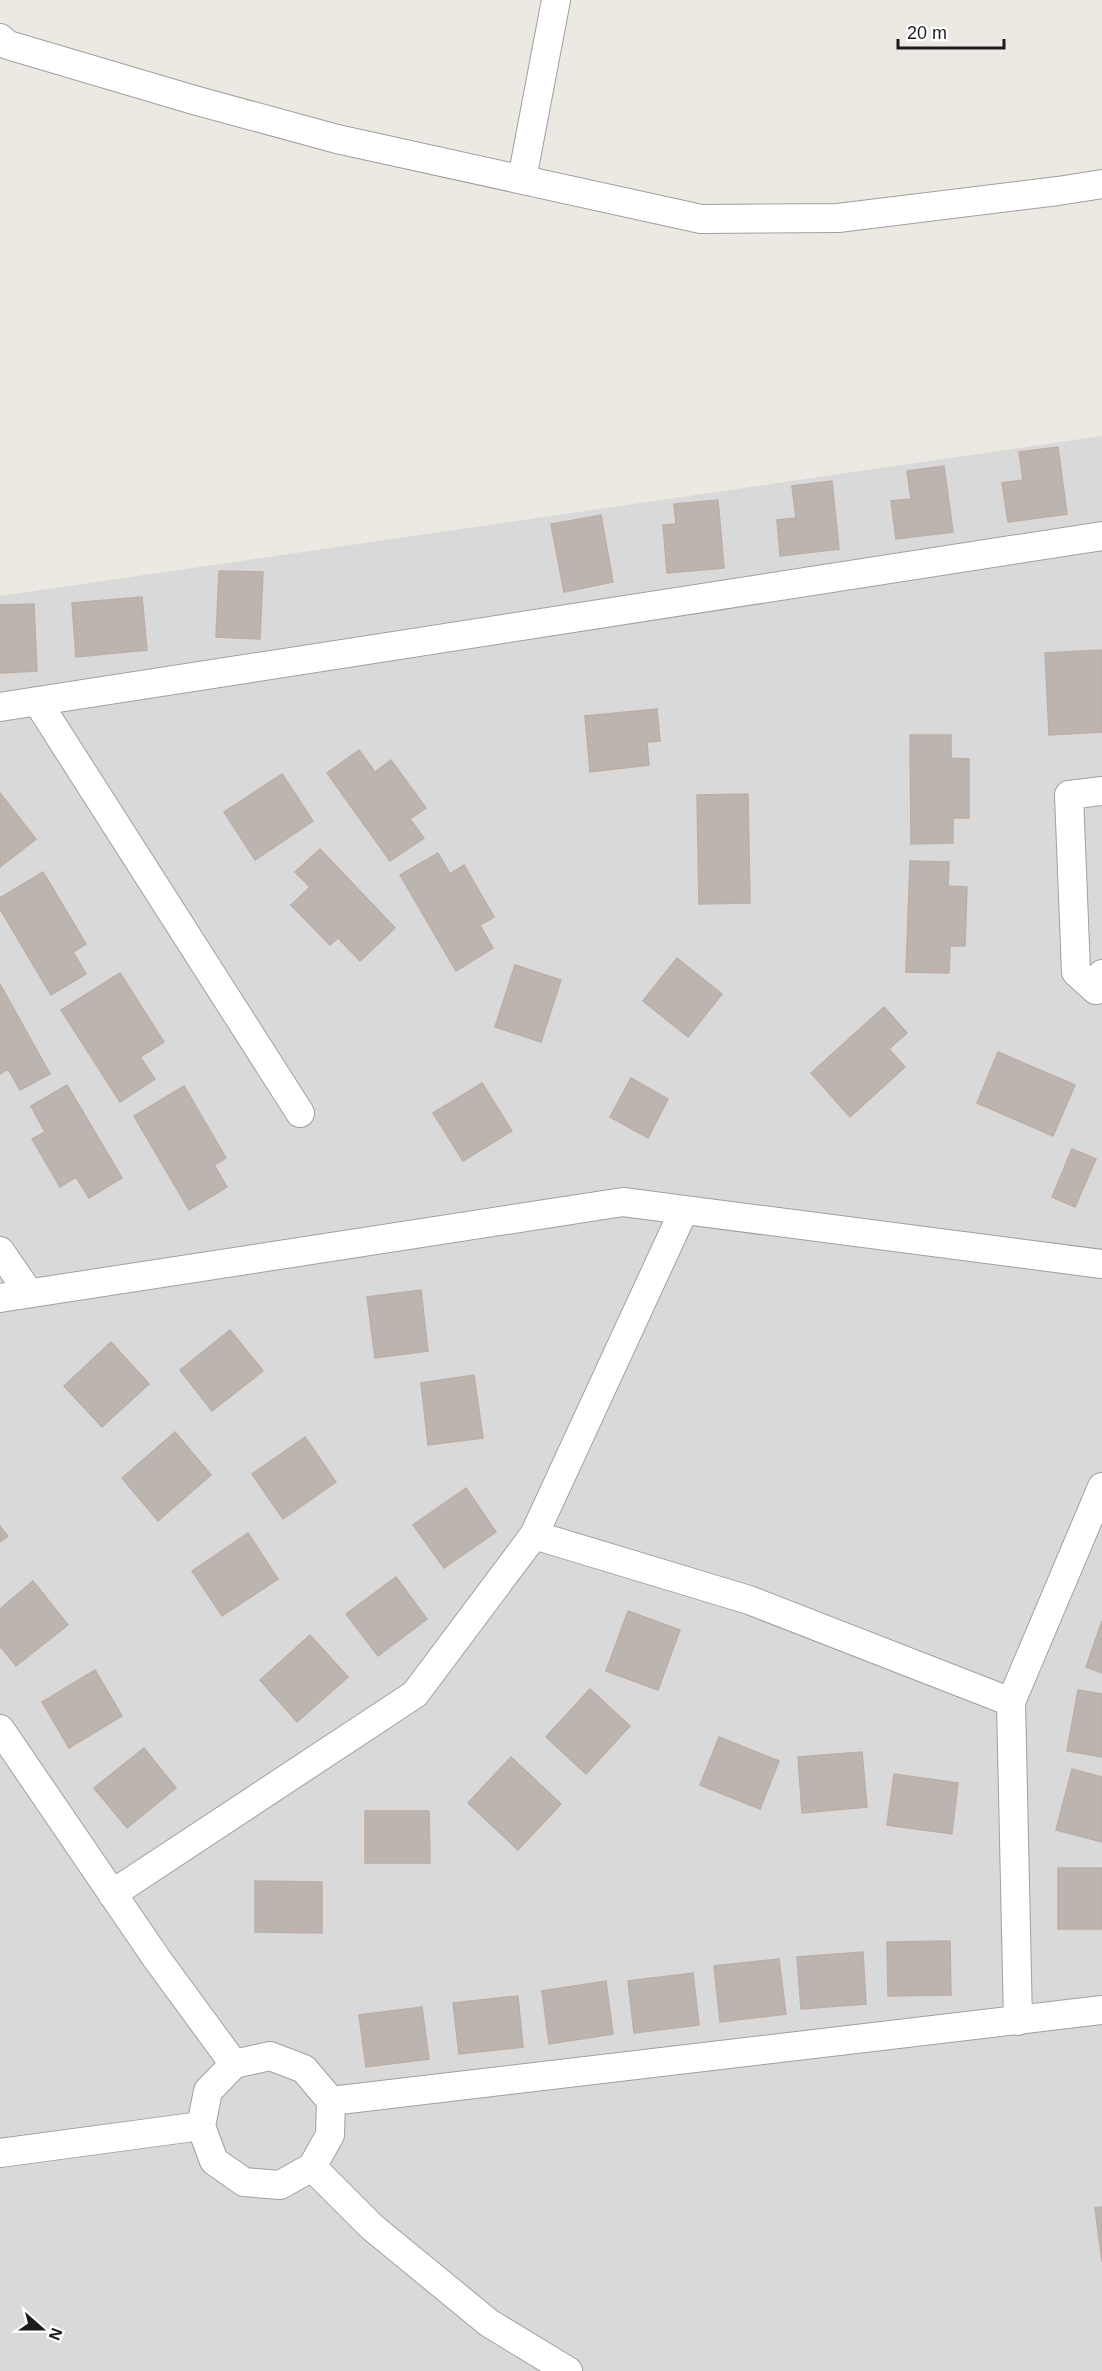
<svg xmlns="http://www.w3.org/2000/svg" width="1102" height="2371" viewBox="0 0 1102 2371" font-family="Arial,sans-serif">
  <rect width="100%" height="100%" fill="#ece8e2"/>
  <path fill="#dad9d9" d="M1102,436V2371H0V596Z"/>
  <path fill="#bcb4af" stroke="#bdafa6" stroke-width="1.5" d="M1058,447L1067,514L1008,522L1002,483L1023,480L1019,452Z
    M944,466L953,532L896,539L891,501L911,499L907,471Z
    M832,481L839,549L780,556L777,520L796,518L792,486Z
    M718,500L724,568L667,573L663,525L676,524L674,504Z
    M601,515L613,582L564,592L551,524Z
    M219,571L263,572L260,639L216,637Z
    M142,597L147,650L76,657L72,603Z
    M34,604L37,671L0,673V605Z
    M1102,650V732L1049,735L1045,653Z
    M657,709L660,741L647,742L649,765L590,772L585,716Z
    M910,735H951V758L969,759V818H953V843L911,844Z
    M359,750L375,772L391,760L426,808L410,819L424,838L390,861L327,773Z
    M282,774L313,821L255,860L224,812Z
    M0,793L36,839L0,867Z
    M748,794L750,903L699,904L697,795Z
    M320,849L395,928L360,961L338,938L330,945L291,905L310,887L295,872Z
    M438,853L450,874L464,865L494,917L480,925L493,948L456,971L400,875Z
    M910,861L949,862L948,886L967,887L965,946H950L949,973L906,972Z
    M43,872L86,944L73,952L86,974L51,995L0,909V898Z
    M677,958L722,994L688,1037L643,1001Z
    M515,965L561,980L541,1042L495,1027Z
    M120,973L164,1042L140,1057L155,1079L120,1102L61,1010Z
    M0,984L50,1074L20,1090L8,1069L0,1074Z
    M884,1007L907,1033L889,1049L905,1067L850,1117L811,1073Z
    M998,1052L1075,1085L1053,1136L977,1103Z
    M631,1078L668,1099L648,1138L610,1117Z
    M482,1083L512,1131L463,1161L433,1113Z
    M67,1085L122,1178L89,1198L76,1177L60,1187L32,1139L45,1132L31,1106Z
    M184,1086L226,1158L214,1165L227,1187L189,1210L134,1116Z
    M1072,1149L1096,1159L1075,1207L1052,1197Z
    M421,1290L428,1351L375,1358L367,1297Z
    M230,1330L263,1371L212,1411L180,1370Z
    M111,1342L149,1384L102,1427L64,1386Z
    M474,1375L483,1438L428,1445L421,1383Z
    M175,1432L211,1475L158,1521L122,1478Z
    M305,1437L336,1482L283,1519L252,1474Z
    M466,1488L496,1532L444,1568L413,1525Z
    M0,1526L8,1536L0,1542Z
    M248,1533L278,1579L222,1616L192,1571Z
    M396,1577L427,1619L378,1656L346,1614Z
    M33,1581L68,1625L16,1666L0,1646V1609Z
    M628,1611L680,1630L658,1690L606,1671Z
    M1102,1621V1673L1086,1667Z
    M310,1635L348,1677L297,1722L260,1680Z
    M95,1670L122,1716L69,1748L42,1702Z
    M590,1689L630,1726L586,1774L546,1737Z
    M1078,1690L1102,1694V1757L1067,1751Z
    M719,1737L779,1761L760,1809L700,1785Z
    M144,1748L176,1788L127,1828L94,1788Z
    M862,1752L867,1807L802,1813L798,1757Z
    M511,1757L561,1804L518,1850L468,1803Z
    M1072,1769L1102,1777V1842L1056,1830Z
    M894,1774L958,1783L952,1834L887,1825Z
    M365,1811H429L430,1863H365Z
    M1058,1868H1102V1929H1058Z
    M255,1881L322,1882V1933L255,1932Z
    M950,1941L951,1995L888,1996L887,1942Z
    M863,1952L866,2004L801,2009L797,1957Z
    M779,1959L786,2014L720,2022L714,1966Z
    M693,1973L699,2025L634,2033L628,1981Z
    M606,1981L613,2034L549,2044L542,1991Z
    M518,1996L523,2047L459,2054L453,2003Z
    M422,2007L429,2059L366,2067L359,2015Z
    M1102,2207V2262L1095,2208Z"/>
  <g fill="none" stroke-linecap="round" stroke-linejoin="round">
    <defs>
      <path id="street" d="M0,38L8,45L194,100L337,139L701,219L838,218L1058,191L1102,184
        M522,179L556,0
        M37,701L300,1113
        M0,707L1102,536
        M1102,791L1069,795L1076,972L1096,990L1102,974
        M0,1251L29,1293
        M0,1298L623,1202L1102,1264
        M534,1535L749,1600L1011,1702
        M0,1729L157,1959L234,2064
        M112,1894L415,1694L534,1535L684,1210
        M1018,2021L1011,1702L1102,1487
        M270,2056L304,2069L331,2101L330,2135L312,2167L280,2185L244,2182L214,2161L201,2126L208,2091L234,2064Z
        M331,2101L1102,2010
        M0,2153L201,2126
        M312,2167L372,2227L489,2323L568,2371"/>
    </defs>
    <use href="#street" stroke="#a0a0a0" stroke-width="30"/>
    <use href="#street" stroke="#fff" stroke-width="28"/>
  </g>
  <g transform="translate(42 2329) rotate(111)" stroke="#ffffff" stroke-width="4.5" paint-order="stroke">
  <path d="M0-4.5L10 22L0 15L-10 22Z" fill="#1c1c1c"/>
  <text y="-9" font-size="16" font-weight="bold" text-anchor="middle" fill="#1c1c1c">N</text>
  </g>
  <path d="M898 39v9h106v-9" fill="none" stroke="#1c1c1c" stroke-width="3"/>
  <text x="907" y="39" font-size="18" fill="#1c1c1c" stroke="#ffffff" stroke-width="4.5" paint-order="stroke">20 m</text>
</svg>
